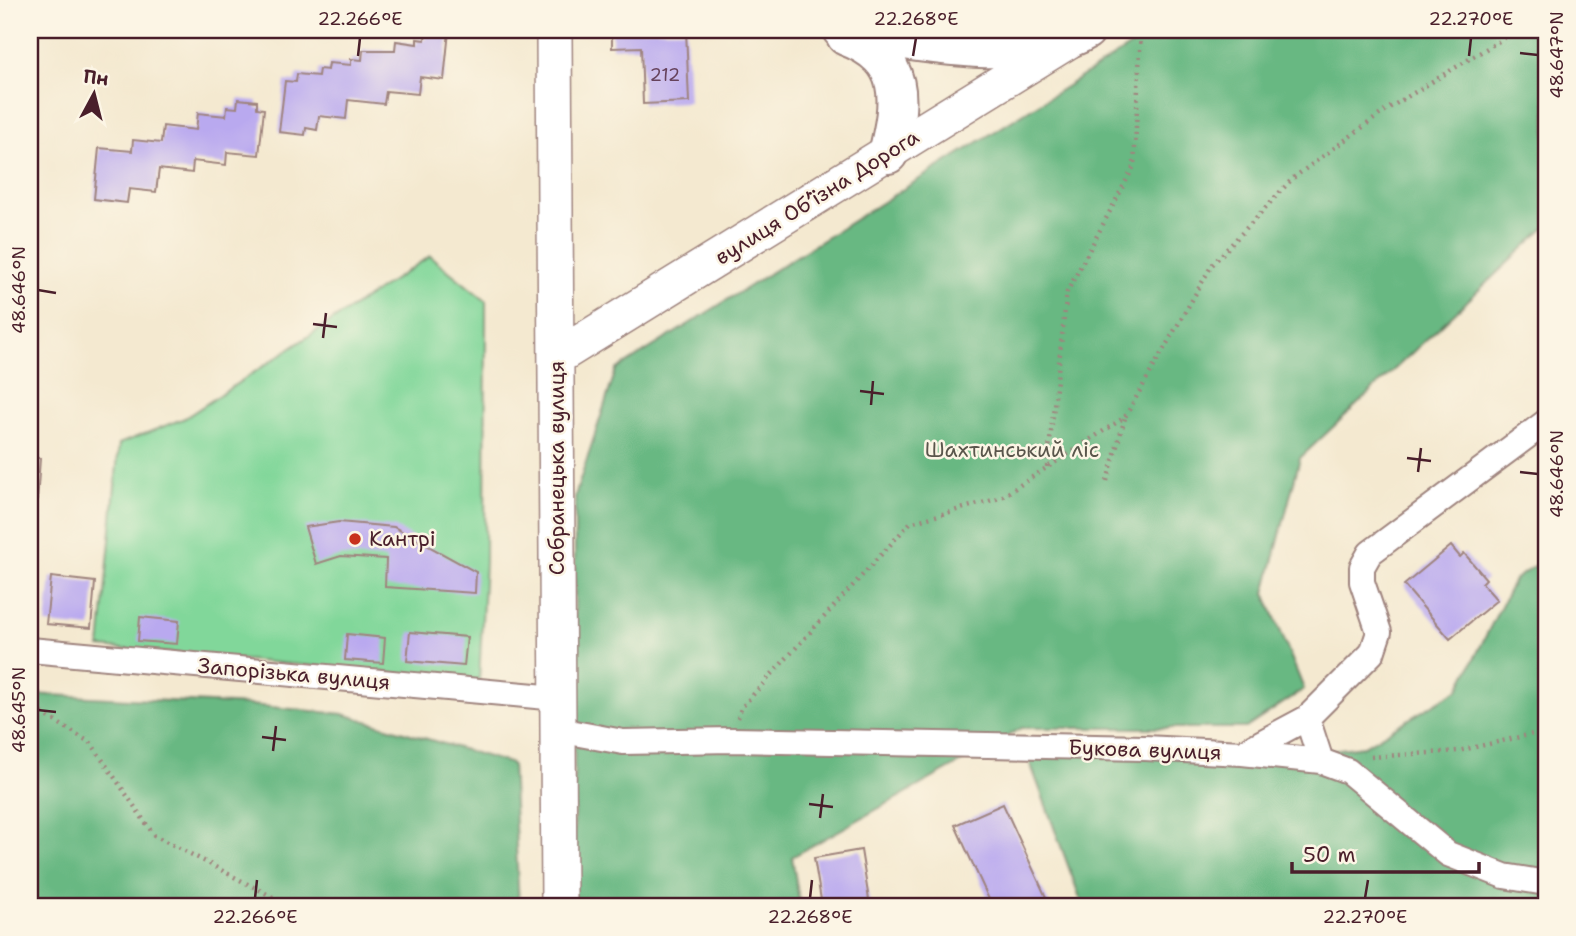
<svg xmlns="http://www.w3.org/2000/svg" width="1576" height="936" viewBox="0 0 1576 936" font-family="'Shantell Sans',sans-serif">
  <rect width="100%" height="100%" fill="#fcf5e5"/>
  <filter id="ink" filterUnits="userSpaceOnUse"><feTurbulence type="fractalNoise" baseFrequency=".0143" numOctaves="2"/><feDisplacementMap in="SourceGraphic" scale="14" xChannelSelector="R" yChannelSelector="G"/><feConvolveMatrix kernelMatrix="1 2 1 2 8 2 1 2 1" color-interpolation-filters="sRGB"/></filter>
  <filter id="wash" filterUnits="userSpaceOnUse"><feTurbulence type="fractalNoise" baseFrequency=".00686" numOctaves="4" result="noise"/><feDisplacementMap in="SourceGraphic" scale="28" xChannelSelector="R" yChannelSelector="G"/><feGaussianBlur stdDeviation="1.57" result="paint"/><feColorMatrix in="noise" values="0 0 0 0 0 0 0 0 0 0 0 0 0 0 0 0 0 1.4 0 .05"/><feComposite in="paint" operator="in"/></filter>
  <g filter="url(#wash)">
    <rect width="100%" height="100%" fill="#f4e9d0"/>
    <path fill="#81d79a" stroke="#667b62" stroke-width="2" d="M430,256L486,301L485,561L479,681L100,647L119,444L185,418Z"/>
    <path fill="#68b882" stroke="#596c56" stroke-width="2" d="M1156,30H1546V227L1300,458L1265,593L1304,689L1246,728H1022L792,857L800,906H574L575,496L616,370Z
      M1546,558V906H1083L1024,746L1236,762L1364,746L1459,689L1514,580Z
      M30,694L250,705L343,714L512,764L519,906H30Z"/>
    <g id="blocks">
      <path fill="#b9a9ef" d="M426,30L449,31L444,80L420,77L418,94L386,91L384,104L348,100L346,119L319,116L317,130L306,128L305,135L279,132L285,81L296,82L297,74L318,76L319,69L328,70L329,63L351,65V59L362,60L363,50H395L396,41L417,44V39L425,40Z
        M612,30H686L689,102L643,104L641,47L612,48Z
        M238,99L257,101V108L264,109L259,155L227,152L226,165L193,161L192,173L159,169L156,192L129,189L127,203L94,199L99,148L132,151L133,140L161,143L163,126L196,130L198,113L226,116L227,107L237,108Z
        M30,458H40L37,501L30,500Z
        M339,522L394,527L476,572L475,593L385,587L386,559L341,556L316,564L305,527Z
        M1451,546L1460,557L1464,553L1486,579L1482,583L1497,600L1450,639L1404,585Z
        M51,577L95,582L91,628L46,624Z
        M140,617L179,621L177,644L138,641Z
        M410,632L467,637L464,666L407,661Z
        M347,634L385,638L383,663L345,660Z
        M1003,804L1050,906H992L955,825Z
        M861,850L870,906H822L814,858Z"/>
    </g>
  </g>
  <g filter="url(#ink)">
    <use href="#blocks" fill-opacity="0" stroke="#9f847e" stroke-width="2"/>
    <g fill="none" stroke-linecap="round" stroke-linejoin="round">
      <defs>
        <path id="minor" d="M30,650L557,698
          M1307,718L1321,761
          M558,730L623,742L732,740L1145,748L1242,753L1307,718L1372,653L1379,632L1362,582V567L1370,553L1546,422
          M1242,753L1321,761L1348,771L1448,854L1504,876L1546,883"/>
        <path id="secondary" d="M554,30L559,906
          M557,357L1068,41"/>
        <path id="trunk" d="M842,30C906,41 1029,65 1086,30
          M846,36C907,59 901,100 888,154"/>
      </defs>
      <use href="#minor" stroke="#9f847e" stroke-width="28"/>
      <use href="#secondary" stroke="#9f847e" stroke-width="38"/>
      <use href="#trunk" stroke="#9f847e" stroke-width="42"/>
      <path stroke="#9f847e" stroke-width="4.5" stroke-dasharray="2 5" stroke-linecap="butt" d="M1047,467L1067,292L1134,166L1141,30
        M1107,481L1125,418
        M30,706L91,743L154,835L290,906
        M738,718L741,708L910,523L1000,498L1125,417L1212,265L1293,178L1389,108L1517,30
        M1371,757L1458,751L1546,731"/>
      <use href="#minor" stroke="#fff" stroke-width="24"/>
      <use href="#secondary" stroke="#fff" stroke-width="35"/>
      <use href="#trunk" stroke="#fff" stroke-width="38"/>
    </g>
  </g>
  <path fill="none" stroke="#4a1f2b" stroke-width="2.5" d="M1520,53L1538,55M358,56L360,38M913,56L916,38M1469,56L1471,38M38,290L56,293M313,324L337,327M323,338L326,313M860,391L884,394M871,405L873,381M1407,458L1431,461M1418,472L1421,448M1520,472L1538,474M38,710L56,712M262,737L286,740M273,751L276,726M809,804L833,807M820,818L823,794M255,898L257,880M810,898L812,880M1365,898L1368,880"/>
  <circle fill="#c8321e" stroke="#fcf5e5" stroke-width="2.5" cx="355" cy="539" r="7"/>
  <g text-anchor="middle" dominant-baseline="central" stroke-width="5" stroke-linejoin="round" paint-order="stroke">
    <g font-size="18" fill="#66425c">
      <text x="665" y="75">212</text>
    </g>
    <g font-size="21" fill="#4a1f2b" stroke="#fcf5e5">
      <text transform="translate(817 197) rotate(-32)">вулиця Обʼїзна Дорога</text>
      <text transform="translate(557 468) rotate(-90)">Собранецька вулиця</text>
      <text transform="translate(294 674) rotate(5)">Запорізька вулиця</text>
      <text transform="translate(1145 750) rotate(2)">Букова вулиця</text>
    </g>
    <g font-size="21" fill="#5a564c" stroke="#fcf5e5">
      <text x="1012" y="450">Шахтинський ліс</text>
    </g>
    <g font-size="21" fill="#4a1f2b" stroke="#fcf5e5" text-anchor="start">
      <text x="369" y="539">Кантрі</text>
    </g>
  </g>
  <rect width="1576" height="936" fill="none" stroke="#fcf5e5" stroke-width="77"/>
  <g transform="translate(94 94) rotate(7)" stroke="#fcf5e5" stroke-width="5" paint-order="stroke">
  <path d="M0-5L12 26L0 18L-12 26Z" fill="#4a1f2b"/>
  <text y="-10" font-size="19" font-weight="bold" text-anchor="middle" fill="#4a1f2b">Пн</text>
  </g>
  <path d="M1292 862v10h187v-10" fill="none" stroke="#4a1f2b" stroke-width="3.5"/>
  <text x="1303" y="862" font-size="21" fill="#4a1f2b" stroke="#fcf5e5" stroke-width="5" paint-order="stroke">50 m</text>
  <rect x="38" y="38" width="1500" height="860" fill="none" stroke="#4a1f2b" stroke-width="2.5"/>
  <g font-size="18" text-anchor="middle" fill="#4a1f2b">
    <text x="360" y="25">22.266°E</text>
    <text x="916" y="25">22.268°E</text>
    <text x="1471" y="25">22.270°E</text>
    <text transform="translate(1557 55) rotate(-90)" y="6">48.647°N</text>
    <text transform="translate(19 290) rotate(-90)" y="6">48.646°N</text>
    <text transform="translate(1557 474) rotate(-90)" y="6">48.646°N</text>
    <text transform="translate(19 710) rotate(-90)" y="6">48.645°N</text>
    <text x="255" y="923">22.266°E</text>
    <text x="810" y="923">22.268°E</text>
    <text x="1365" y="923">22.270°E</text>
  </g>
</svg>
